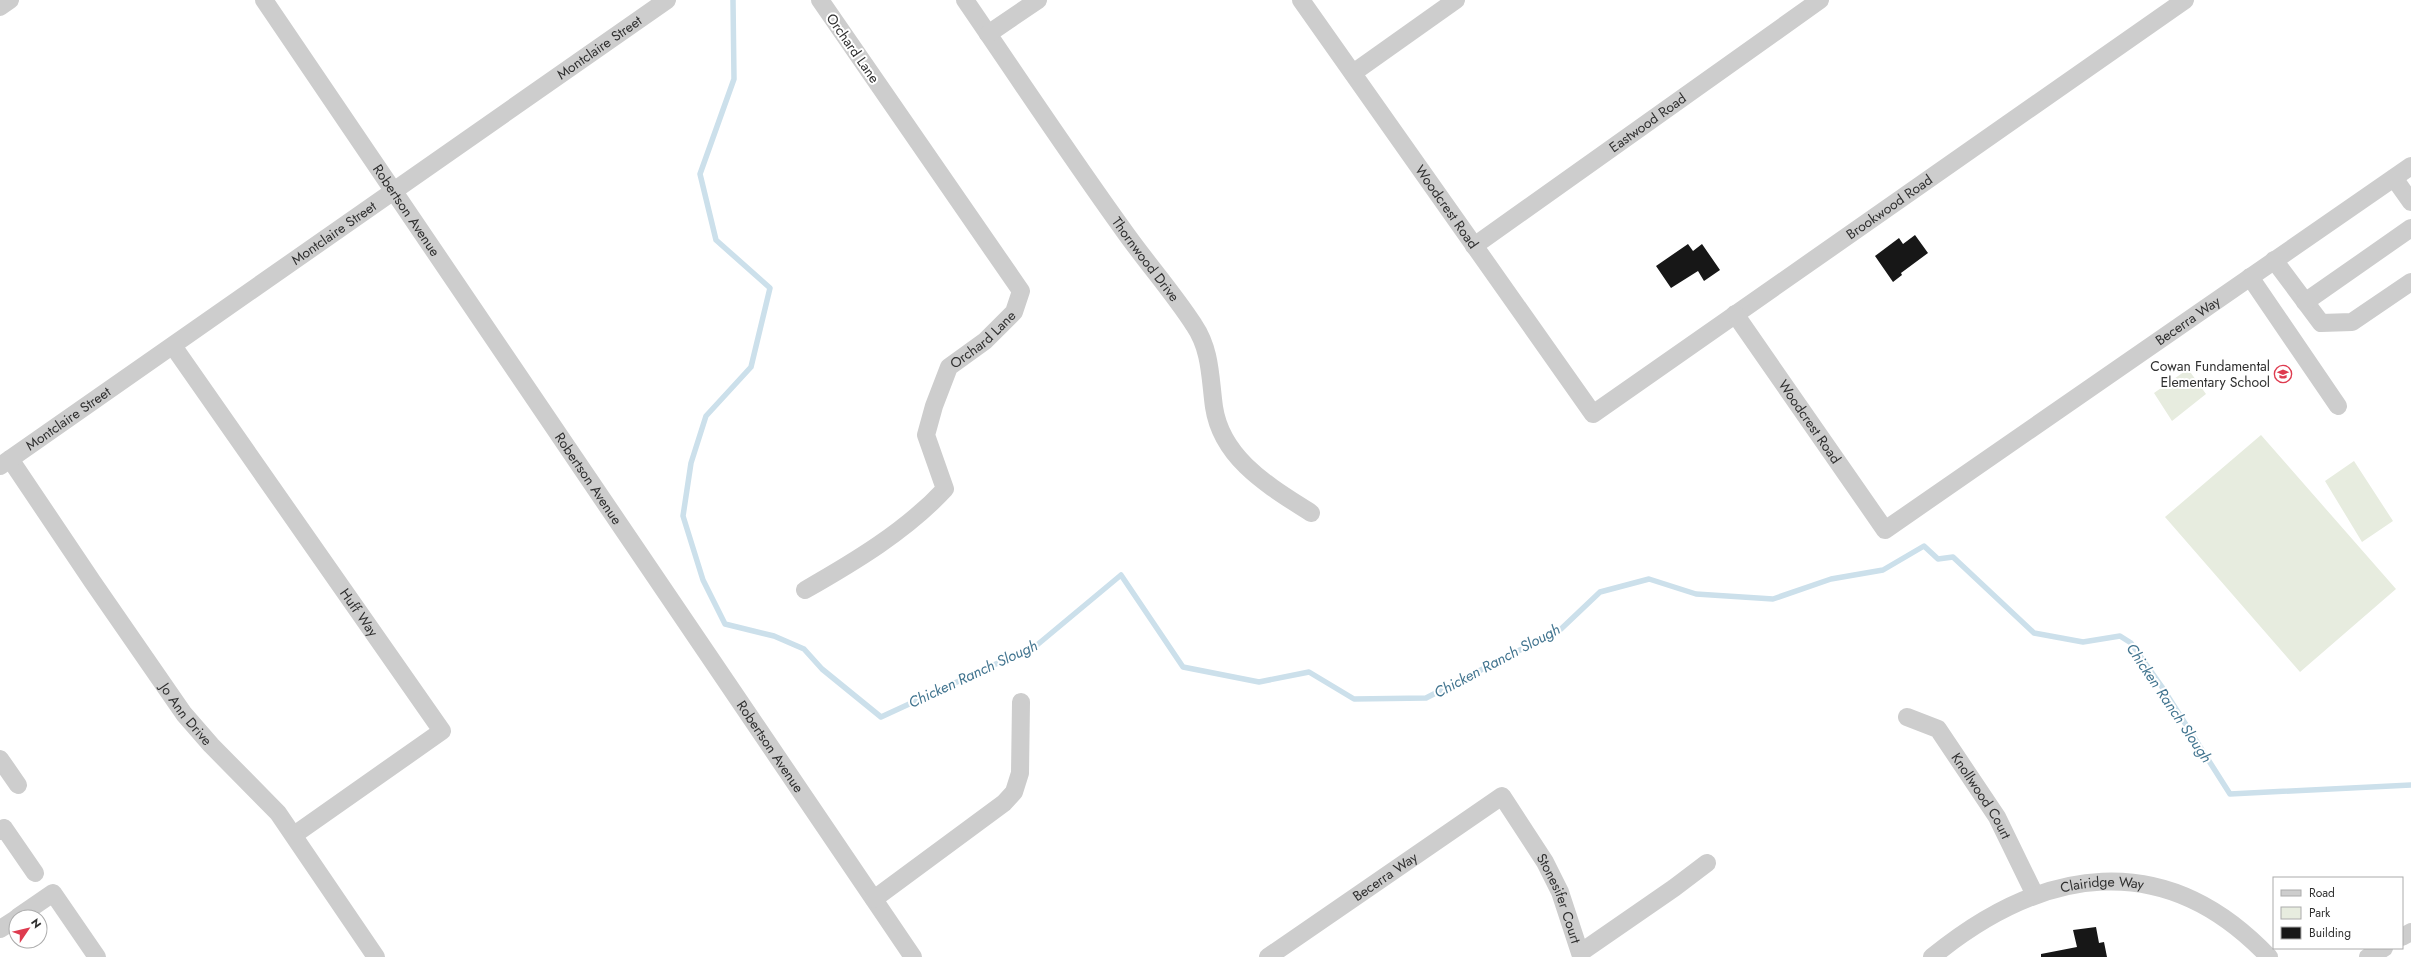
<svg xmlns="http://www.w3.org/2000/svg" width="2411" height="957" viewBox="0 0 2411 957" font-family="Jost,sans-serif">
  <rect width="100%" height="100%" fill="#fff"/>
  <path fill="#e7ecdf" d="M2188,369L2206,394L2172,421L2154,393Z
    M2261,435L2396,589L2300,672L2165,517Z
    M2354,461L2393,521L2362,542L2325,481Z"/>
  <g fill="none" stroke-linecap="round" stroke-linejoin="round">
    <path stroke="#cce0eb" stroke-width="5.5" d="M733,0L734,79L700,174L716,240L770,288L751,367L706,416L691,463L683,516L703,580L725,624L774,636L804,649L822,669L881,717L1037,645L1121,575L1183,667L1259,682L1309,672L1354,699L1426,698L1561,629L1600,592L1649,579L1696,594L1773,599L1831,579L1883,570L1924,546L1938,559L1953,557L2034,633L2083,642L2120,636L2131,643L2162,687L2230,794L2411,785"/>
  </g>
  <path fill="#171717" d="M1915,235L1928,253L1901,273L1902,275L1893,282L1875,256L1899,238L1903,244Z
    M1688,244L1693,251L1702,244L1720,270L1704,281L1698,271L1671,288L1656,266Z
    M2096,927L2099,943L2104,942L2107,957H2041V954L2077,947L2073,930Z"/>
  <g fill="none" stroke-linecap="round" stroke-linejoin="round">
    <g stroke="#cdcdcd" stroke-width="18">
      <path id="s1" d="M264,0L913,957"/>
      <path id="s2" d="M965,0C1017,76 1068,153 1122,228C1145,261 1172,291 1194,325C1211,350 1210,378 1214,407C1222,460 1271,487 1311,513"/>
      <path id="s3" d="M1301,0L1593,414L2185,0"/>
      <path d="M0,7L10,0"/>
      <path d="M988,34L1038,0"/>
      <path d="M1353,73L1456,0"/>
      <path d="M2394,178L2411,202"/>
      <path id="s4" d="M1474,246L1820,0"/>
      <path d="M2274,260L2321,323L2352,322L2411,282"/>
      <path d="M2250,277L2338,406"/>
      <path d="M2305,302L2411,228"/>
      <path id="s5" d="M1735,314L1885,530L2411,166"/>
      <path id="s6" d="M173,346L442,731L294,835"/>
      <path id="s7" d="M10,459L92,581L184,714L211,745L278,813L376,957"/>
      <path id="s8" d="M0,466L667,0"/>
      <path id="s9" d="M805,590C854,562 906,531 945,489L926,435L934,406L949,367L985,341L1014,312L1021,291L820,0"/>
      <path id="s10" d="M1907,717L1938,729L1997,817L2035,895"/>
      <path d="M0,759L18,785"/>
      <path d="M0,831L4,828L35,873"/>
      <path d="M874,899L1004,803L1014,792L1020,773L1021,702"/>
      <path d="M18,917L53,893L97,957"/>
      <path d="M0,929L16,919"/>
      <path d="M2402,937L2411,932"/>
      <path id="s11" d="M1268,957L1502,796L1545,862L1560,892L1580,953L1674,888L1707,863"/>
      <path id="s12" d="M1932,957C2042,867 2164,846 2269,957"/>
      <path d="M2368,957L2384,948"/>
    </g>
  </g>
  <defs>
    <symbol id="school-ring" viewBox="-11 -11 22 22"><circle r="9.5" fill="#fff" stroke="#de3b4f" stroke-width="1.5"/><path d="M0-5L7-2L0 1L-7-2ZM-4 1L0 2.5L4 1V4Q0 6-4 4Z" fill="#de3b4f"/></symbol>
  </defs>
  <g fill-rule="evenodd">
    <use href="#school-ring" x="2273" y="364" width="20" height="20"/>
  </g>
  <g text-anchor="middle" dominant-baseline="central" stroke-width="4" stroke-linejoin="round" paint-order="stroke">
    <g font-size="14" fill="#303030" stroke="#fff">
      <text stroke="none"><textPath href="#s8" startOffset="731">Montclaire Street</textPath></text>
      <text transform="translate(853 48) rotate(55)">Orchard Lane</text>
      <text stroke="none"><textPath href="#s4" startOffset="213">Eastwood Road</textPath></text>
      <text stroke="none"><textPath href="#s3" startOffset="253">Woodcrest Road</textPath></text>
      <text stroke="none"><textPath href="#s3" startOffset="868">Brookwood Road</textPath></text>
      <text stroke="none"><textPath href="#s1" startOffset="254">Robertson Avenue</textPath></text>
      <text stroke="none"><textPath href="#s8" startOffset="407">Montclaire Street</textPath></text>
      <text stroke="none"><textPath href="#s2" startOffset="316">Thornwood Drive</textPath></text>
      <text stroke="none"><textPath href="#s5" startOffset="631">Becerra Way</textPath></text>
      <text stroke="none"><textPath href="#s9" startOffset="346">Orchard Lane</textPath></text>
      <text stroke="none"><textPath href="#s8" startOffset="83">Montclaire Street</textPath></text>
      <text stroke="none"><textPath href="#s5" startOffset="131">Woodcrest Road</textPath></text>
      <text stroke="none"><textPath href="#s1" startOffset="578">Robertson Avenue</textPath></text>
      <text stroke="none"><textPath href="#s6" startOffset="325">Huff Way</textPath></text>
      <text stroke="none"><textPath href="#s7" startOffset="310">Jo Ann Drive</textPath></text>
      <text stroke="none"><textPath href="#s1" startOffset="902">Robertson Avenue</textPath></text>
      <text stroke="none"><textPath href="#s10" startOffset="113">Knollwood Court</textPath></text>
      <text stroke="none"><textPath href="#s11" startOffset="142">Becerra Way</textPath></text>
      <text stroke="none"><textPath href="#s12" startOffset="189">Clairidge Way</textPath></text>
      <text stroke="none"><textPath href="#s11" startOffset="402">Stonesifer Court</textPath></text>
    </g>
    <g font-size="14" fill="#303030" stroke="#fff" text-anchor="end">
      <text x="2270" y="366">Cowan Fundamental<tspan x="2270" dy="16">Elementary School</tspan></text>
    </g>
    <g font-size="15" font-style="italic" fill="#41748f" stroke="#fff">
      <text transform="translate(1497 661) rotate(-28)">Chicken Ranch Slough</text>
      <text transform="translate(973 674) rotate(-25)">Chicken Ranch Slough</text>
      <text transform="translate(2169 703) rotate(56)">Chicken Ranch Slough</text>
    </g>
  </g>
  <rect x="2273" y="877" width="130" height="72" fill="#ffffff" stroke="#acacac"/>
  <rect x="2281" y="890" width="20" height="6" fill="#cdcdcd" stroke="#acacac"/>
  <text x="2309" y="897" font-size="12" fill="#303030">Road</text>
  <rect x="2281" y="907" width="20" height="12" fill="#e7ecdf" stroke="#acacac"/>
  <text x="2309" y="917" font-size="12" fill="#303030">Park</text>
  <rect x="2281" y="927" width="20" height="12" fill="#171717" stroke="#acacac"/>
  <text x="2309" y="937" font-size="12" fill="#303030">Building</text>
  <g transform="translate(28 929) rotate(55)"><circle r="19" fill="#ffffff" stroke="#acacac"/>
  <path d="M0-3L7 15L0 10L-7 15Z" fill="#de3b4f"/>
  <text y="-6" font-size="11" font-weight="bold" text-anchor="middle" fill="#303030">N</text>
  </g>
</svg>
